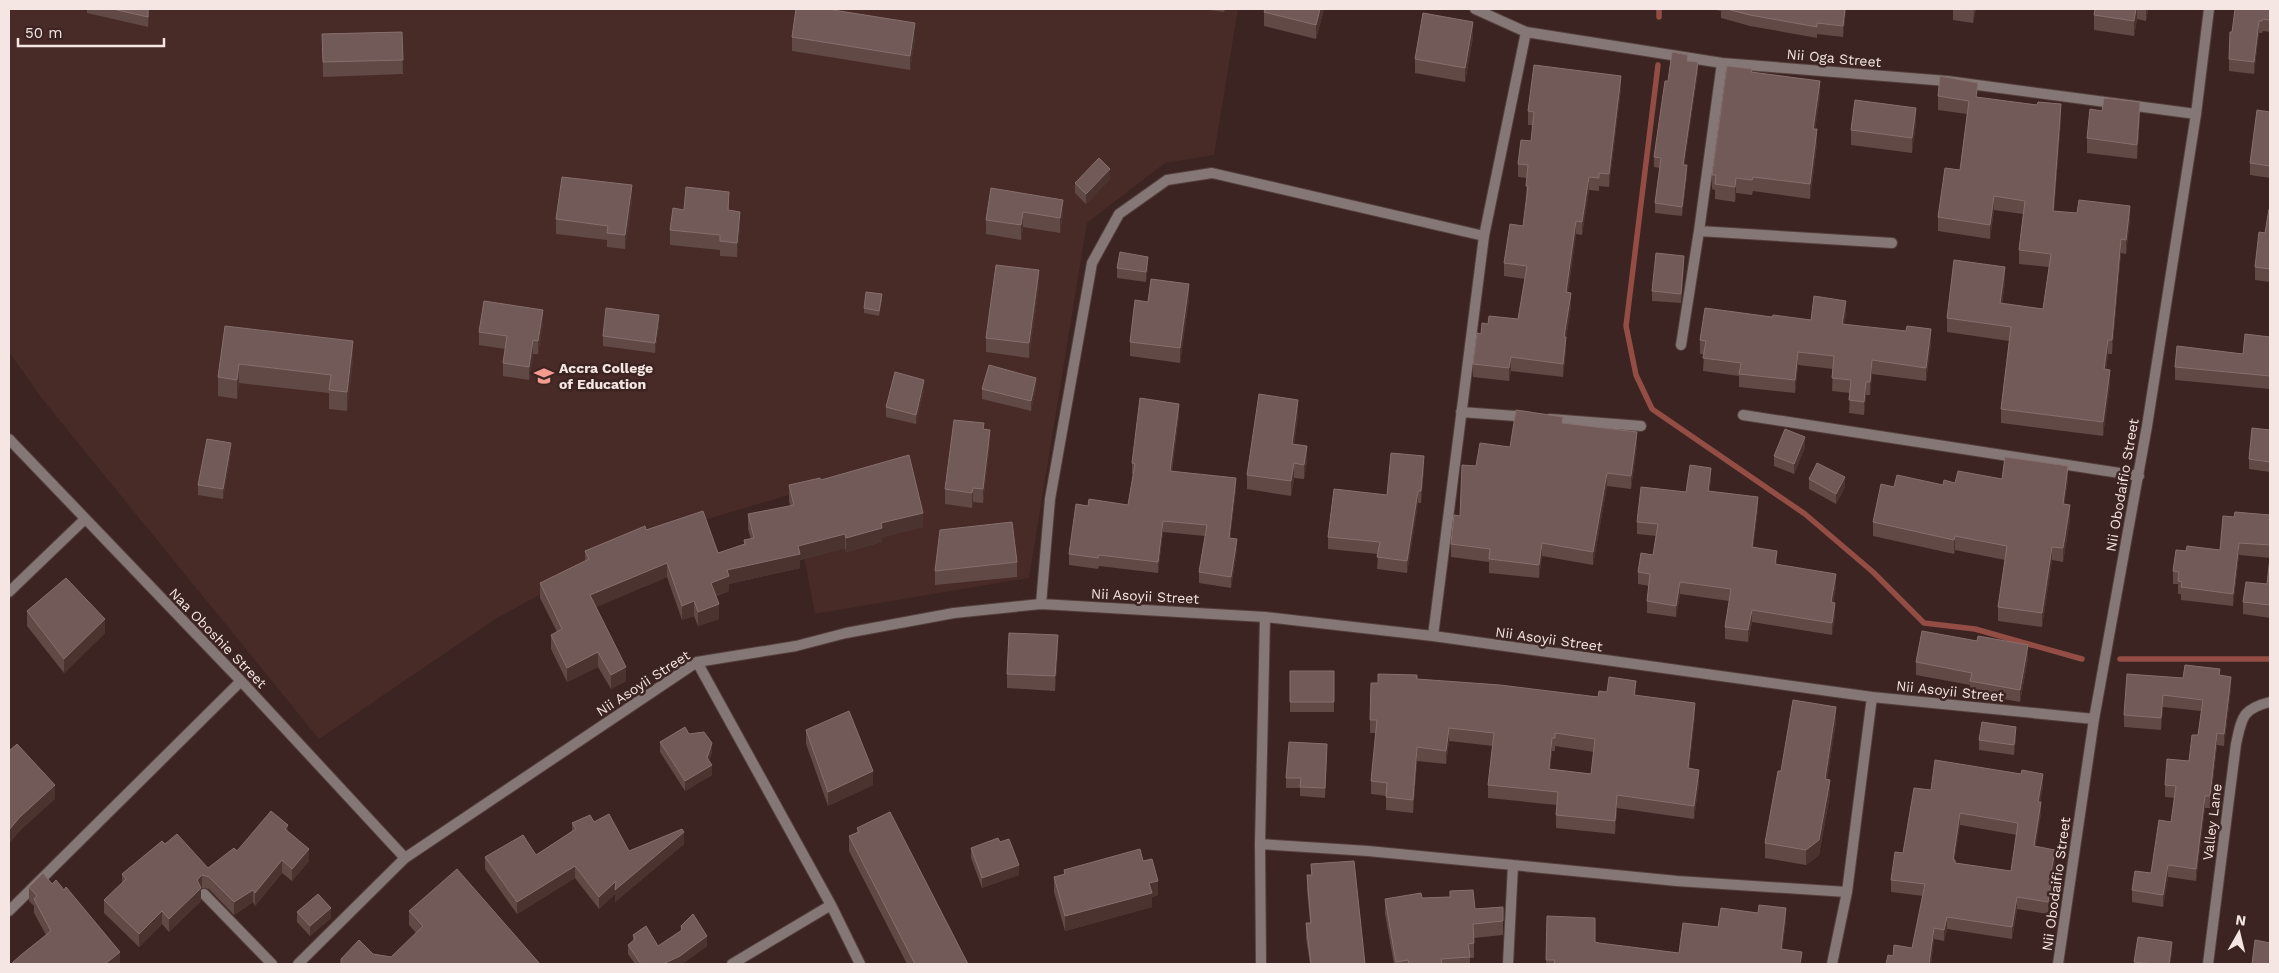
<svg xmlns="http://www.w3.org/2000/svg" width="2279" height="973" viewBox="0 0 2279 973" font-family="'Work Sans',sans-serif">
  <rect width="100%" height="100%" fill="#3b2421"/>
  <path fill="#482a26" d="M9,9H1238L1214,155L1165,163L1087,223L1029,578L815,614L792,494L647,537L497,618L319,739L43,400L9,352Z"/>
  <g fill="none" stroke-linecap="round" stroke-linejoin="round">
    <path stroke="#944d44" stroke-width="5.5" d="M1659,9V17
      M1658,65L1626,326L1636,375L1652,409L1805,514L1873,572L1924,623L1975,629L2082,659
      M2120,659H2270"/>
    <defs>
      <path id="street" d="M1475,9L1526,32L1722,63L1947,81L2196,114
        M1722,63L1699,231L1892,243
        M1681,345L1699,231
        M1461,412L1528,417
        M1743,415L2139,476
        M1550,419L1641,426
        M9,439L241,681L405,858
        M9,592L85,519
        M1041,604L1050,499L1092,263L1119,214L1167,180L1212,173L1484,236
        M1433,636L1484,236L1526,32
        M697,662L831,905L860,964
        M1260,844L1368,851L1677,881L1847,892
        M204,894L272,964
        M9,911L241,681
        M298,964L405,858L697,662L796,646L846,633L954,613L1041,604L1265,617L1433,636L1872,697L2094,719
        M732,964L831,905
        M1261,964L1260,844L1265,617
        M1508,964L1513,865
        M1832,964L1847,892L1872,697
        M2058,964L2094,719L2147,426L2196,114L2209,9
        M2208,964L2236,744C2242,717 2242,709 2270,702"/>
    </defs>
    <use href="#street" stroke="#553f3c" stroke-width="12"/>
    <use href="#street" stroke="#847775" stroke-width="10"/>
  </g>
  <path fill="#614946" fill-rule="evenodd" d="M87,9H149L148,27L87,13Z
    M1202,9H1225L1224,12Z
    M1324,9L1316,39L1264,26V12Z
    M1710,9H1846L1843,37L1817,34V38L1750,26L1721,18V11Z
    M1953,9H1976L1973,23L1953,20Z
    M2095,9H2148L2146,21L2137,19L2134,36L2094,30V15Z
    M2270,9V32L2263,31L2262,33H2259L2254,74L2229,71V59L2232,32Z
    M402,32L403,74L323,77L322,34Z
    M792,37L915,38L910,70L792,51Z
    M1473,37L1465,82L1415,73V59Z
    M1688,61L1698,72L1684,165L1687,175L1682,216L1655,213V203L1660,168L1654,167V157L1668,81Z
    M1752,72L1820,95L1815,129L1817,144L1810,199L1753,191L1752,195L1736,193L1735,202L1715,199V190L1712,189V175Z
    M1621,89L1609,187L1599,186V191L1589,190L1582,235L1576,234L1568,292L1571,306L1566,338V350L1563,377L1511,371L1509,381L1473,377V364L1481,334L1488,324L1518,319L1525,279L1504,276V263L1523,226L1527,199H1526L1527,178L1518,177V164L1531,141L1533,125H1528V111Z
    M1938,96L1978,97L2061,118L2054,211L2130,220L2126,254L2121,253L2112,354H2108L2106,369L2110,384L2103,436L2001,423V409L2009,341L1947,332V318L2005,281L2002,304L2043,309L2049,267L2019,264V250L2023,214L1994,210L1990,239L1938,231V217L1960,170L1967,114L1938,110Z
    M2270,112V178L2250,175V163Z
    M2140,117L2137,159L2087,153V138Z
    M1916,122L1912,153L1851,145V130Z
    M1110,179L1086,204L1075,193V183Z
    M991,188L1063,214L1060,233L1023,227L1021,240L986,234V220Z
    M632,200L625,249L607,247V240L556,234V219Z
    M729,207V210L740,226L737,257L720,256V250L670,245V230L684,210Z
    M2270,210V282L2255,280V267L2265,233Z
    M1684,266L1681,303L1652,301V291Z
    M1148,267L1146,282L1117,278V268Z
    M1039,285L1029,358L986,352V338Z
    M1189,298L1180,363L1130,356V342L1148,302Z
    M882,299L879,316L864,313V308Z
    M1846,314L1844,324L1931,343L1926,381L1872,374L1870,395H1866L1864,415L1849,413L1850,393L1832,391L1833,369L1798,365L1795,393L1739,387V376L1703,371L1704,354H1700V340L1772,317L1811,320Z
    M543,323L538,354H533L529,380L503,376V363L505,349L479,345V332Z
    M659,325L655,353L603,346V336Z
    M225,326L353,360L347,411L329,409V393L239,383L237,399L218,396V377Z
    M2270,337V389L2175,380V367L2243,354Z
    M1036,388L1031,411L982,399V389Z
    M924,390L916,424L886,417V407Z
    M1298,414L1294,444L1307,461L1304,479L1294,478L1291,496L1247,489V475Z
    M1179,415L1172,471L1236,489L1230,538L1237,550L1231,588L1199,583V572L1205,536L1163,532L1158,573L1099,566L1098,569L1069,565V554L1088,506L1128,505L1133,474H1132V463Z
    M1563,423L1637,445L1631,489L1607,486L1593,565L1542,556L1539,578L1489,573V562L1451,557V544L1476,466L1510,447Z
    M984,429L990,444L983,503L973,502L972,508L945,504V489Z
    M2270,430V472L2249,469V459Z
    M1805,447L1794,474L1774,466V456Z
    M231,452L223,499L198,495V485Z
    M1424,468L1421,503H1418L1407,573L1377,569L1378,554L1328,549V537Z
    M1711,479L1709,491L1758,509L1753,547L1777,564L1836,586L1833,603L1835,615L1832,635L1752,622L1748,642L1725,639V627L1729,601L1680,594L1676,617L1647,613V601L1649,586L1638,584V572L1653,555L1656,536L1637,534V522L1686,492Z
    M1809,479L1845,487L1836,504L1809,489Z
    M821,480L923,527L882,537V542L846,552L845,548L800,560V568L729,584V591L716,596L719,619L698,626L694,616L682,620L667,577L596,607L626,681L611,689L598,667L567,682L551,649V635L557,632L540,598V583L585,561V551L646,530L718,553L744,544V540L751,539L748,529V514L790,506L789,500V485Z
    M2068,480L2064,504L2070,519L2063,562L2052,560L2042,627L1998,621V607L2005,560L1955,550L1954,554L1873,536V522L1894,487L1943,485L1955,483Z
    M2270,515V618L2243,614V602L2267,584L2270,558L2239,555L2233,606L2181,600V594H2178V584H2173V571L2186,551L2220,550L2234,517Z
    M1017,562V577L935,585V571Z
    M27,611L105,633L64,673L27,626Z
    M1977,641L2028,658L2020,702L1970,693V685L1916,675V662Z
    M1058,650L1055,691L1007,688V674Z
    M1290,671H1334V712H1290Z
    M2220,675L2231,689L2224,746L2217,745L2210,808H2205L2196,881L2168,877L2163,907L2132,902V890L2151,873L2171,822L2175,798L2165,797V785L2189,761L2198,735L2201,711L2163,707L2161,730L2124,727V715L2183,678Z
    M1417,679L1598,697L1636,696L1695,716L1689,768L1699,783L1694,819L1617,808L1615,834L1556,828V815L1557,805L1488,798V785L1493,746L1449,741L1446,764L1417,761L1413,813L1386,810V796L1371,794V781L1376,733H1370V720L1378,683ZM1555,746L1594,752L1591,774L1550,769L1552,751H1555Z
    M1836,721L1827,779L1830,794L1819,855L1806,865L1765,858V843L1781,771Z
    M806,730L873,785L828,806L806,744Z
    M689,734L712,752L709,761L712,775L685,791L660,752V742Z
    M2016,737L2014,755L1979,750V740Z
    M1327,754L1325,798L1300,796V788H1286V778Z
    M2021,774L2043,786L2040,802L2041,814L2035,846L2055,862L2052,879V890L2048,914L2017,909L2012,939L1947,929L1944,941L1934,939L1931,964H1886L1893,956L1912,948L1923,896L1891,892V880L1931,790ZM1960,825L2017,835L2011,871L1955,863L1954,860Z
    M594,822L629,851L684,844L615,902V894L599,909L575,878L517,914L485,869V857L536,855L572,831V823Z
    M857,828L968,964H907L849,851V836L857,832Z
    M288,832L309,861L292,881L282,873L255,906L253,902L234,915L209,889L202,888H201V901L169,932L162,924L139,947L104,913V900L122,883V874L208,868L237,851Z
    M1000,842L1019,875L982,888L971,858V848Z
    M1143,861L1158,895L1152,897V907L1065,931L1054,892V877L1064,875V870Z
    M1311,864L1365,964H1310L1306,938V923H1310L1307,890V875H1311Z
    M29,887L120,964L46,935L34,913V906L29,901Z
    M1422,898L1475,909L1503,907V935L1474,938V958H1470V964H1394L1385,914V899Z
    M409,911L540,964H341L373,954L391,957L416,933L409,925Z
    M297,912L331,918L310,936L297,922Z
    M1547,916L1595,942L1599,943L1679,953L1718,927L1786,921L1782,949L1802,964H1546Z
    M681,926L707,946L682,964H635L628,954V945L633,941V935L658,946L681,931Z
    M2172,952L2170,964H2134V962Z"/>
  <path fill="#4b3330" d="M1320,9H1324L1316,39V25Z
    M1845,9H1846L1843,37V26Z
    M1974,9H1976L1973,23Z
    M2136,9H2137V19L2134,36V21Z
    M2146,9H2148L2146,21Z
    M2259,21V33L2254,74V62Z
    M1473,22V37L1465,82V68Z
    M915,23V38L910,70V56Z
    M1698,62V72L1683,175V165Z
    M1621,76V89L1609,187V174Z
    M1820,81V95L1813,144V129Z
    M2140,102V117L2137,159V145Z
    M2061,104V118L2053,225V211Z
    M1916,108V122L1912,153V138Z
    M1817,129V144L1810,199V184Z
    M1687,165V175L1682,216V207Z
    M1110,169V179L1086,204V194Z
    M1589,177V190L1582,235V222Z
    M1736,178V193L1735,202V187Z
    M632,185V200L625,249V235Z
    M729,192V207L728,225V210Z
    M1994,196V210L1990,239V225Z
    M1063,200V214L1060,233V218Z
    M2130,206V220L2126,254V240Z
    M740,212V226L737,257V243Z
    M1023,212V227L1021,240V225Z
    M1576,221V234L1566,305V292Z
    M2121,239V253L2112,354V340Z
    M1684,256V266L1681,303V294Z
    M1148,257V267L1146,282V272Z
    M2005,267V281L2000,317V303Z
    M1039,270V285L1029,358V343Z
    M1189,284V298L1180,363V348Z
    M1571,293V306L1566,338V350L1563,377L1564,337Z
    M1846,301V314L1842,337V324Z
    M543,310V323L538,354V341Z
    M659,315V325L655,353V343Z
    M1931,329V343L1926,381V368Z
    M533,340V354L529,380V367Z
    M2108,340V354L2104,383V369Z
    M353,341V360L347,411V392Z
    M1798,352V365L1795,393V380Z
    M1511,357V371L1509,381V368Z
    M1872,360V374L1870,395V382Z
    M239,364V383L237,399V380Z
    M2110,370V384L2103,436V422Z
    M1036,378V388L1031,411V401Z
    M924,380V390L916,424V415Z
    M1866,382V395L1864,415V402Z
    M1298,400V414L1292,459V444Z
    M1179,404V415L1170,482V471Z
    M990,430V444L983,503V489Z
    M1637,432V445L1631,489V476Z
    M1805,437V447L1794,474V464Z
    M231,443V452L223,499V489Z
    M1307,446V461L1304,479V465Z
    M1424,456V468L1421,503V491Z
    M1294,463V478L1291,496V481Z
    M2068,466V480L2063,518V504Z
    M1711,468V479L1708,503V491Z
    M1607,473V486L1593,565V552Z
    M1845,477V487L1836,504V494Z
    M1236,478V489L1229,549V538Z
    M973,488V502L972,508V493Z
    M1418,491V503L1407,573V561Z
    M1758,497V509L1752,559V547Z
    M2070,505V519L2063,562V548Z
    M923,513V527L882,537V542L846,552V538L881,523Z
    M1163,521V532L1158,573V562Z
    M845,534V548L800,560V568L729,584V591L711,597V583L727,570L798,546Z
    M1955,536V550L1954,554V540Z
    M1237,539V550L1231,588V577Z
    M1542,543V556L1539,578V565Z
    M2239,543V555L2233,606V594Z
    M2052,547V560L2042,627V613Z
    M1777,551V563L1775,576V564Z
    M667,563V577L590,610V595Z
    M1836,574V586L1831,614V602Z
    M1680,582V594L1676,617V606Z
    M694,601V616L682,620V606Z
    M1835,603V615L1832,635V623Z
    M719,604V619L698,626V612Z
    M1752,610V622L1748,642V630Z
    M105,619V633L64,673V659Z
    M1058,635V650L1055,691V676Z
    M2028,645V658L2020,702V690Z
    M598,652V667L567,682V668Z
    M626,667V681L611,689V675Z
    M2231,677V689L2224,746V734Z
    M1636,681V694L1634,708V695Z
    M2163,695V707L2161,730V718Z
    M1695,703V716L1688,781V768Z
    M1836,707V721L1825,793V779Z
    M2016,727V737L2014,755V745Z
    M1449,728V741L1446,764V751Z
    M2217,733V745L2210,808V796Z
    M1552,738V751L1549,782V769Z
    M712,743V752L707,768V758Z
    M1327,744V754L1325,798V788Z
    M1417,747V761L1413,813V800Z
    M712,765V775L685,791V781Z
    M1699,770V783L1694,819V806Z
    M873,771V785L828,806V792Z
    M2043,774V786L2038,813V802Z
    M1830,780V794L1819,855L1806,865V850Z
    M55,785V799L20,831L9,844V830L20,817Z
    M1617,795V808L1615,834V821Z
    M2205,796V808L2196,881V869Z
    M2041,802V814L2034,858V846Z
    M1960,813V825L1953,871V860Z
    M288,825V837L285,829Z
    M684,832V844L615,902V894L599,909V897L616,881Z
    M309,849V861L292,881V869Z
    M2055,850V862L2052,879V890L2048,914L2050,878Z
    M282,860V873L255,906V893Z
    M1019,865V875L982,888V878Z
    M2168,865V877L2163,907V895Z
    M575,866V878L517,914V902Z
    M202,875V888L200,889L201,888V901L169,932V919L197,880Z
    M1158,881V895L1152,897V907L1065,931V916L1149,883Z
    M253,890V902L234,915V902Z
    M2017,897V909L2012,939V927Z
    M331,908V918L310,936V926Z
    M1786,908V921L1781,962V949Z
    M162,911V924L139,947V934Z
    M1947,917V929L1944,941V930Z
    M1934,928V939L1931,964H1929Z
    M707,936V946L682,964H663Z
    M2172,942V952L2170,964H2169Z
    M120,952V964H105Z"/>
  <path fill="#715a57" stroke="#866f6d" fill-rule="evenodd" d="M113,9H148V17Z
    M796,9H827L915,23L910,56L792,37Z
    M1265,9H1320L1316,25L1264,12Z
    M1727,9H1845L1843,26L1817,23V27L1750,15Z
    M2095,9H2136L2134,21L2094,15Z
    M2235,9H2270V20L2263,19L2262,21H2259L2254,62L2229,59L2230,32H2232Z
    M1423,13L1473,22L1465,68L1415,59Z
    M402,32L403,60L323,62L322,34Z
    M1672,52L1688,55L1687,61L1698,62L1683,165H1687L1682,207L1655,203L1661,158L1654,157L1665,81H1668Z
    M1534,65L1621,76L1609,174L1599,173V178L1589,177L1582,222L1576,221L1566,292L1571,293L1564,337H1566L1563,364L1511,357L1509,368L1473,364L1477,333L1481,334L1482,323L1488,324L1489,316L1518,319L1527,266L1504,263L1510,224L1523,226L1528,186H1526L1528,165L1518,164L1521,140L1531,141L1534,112L1528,111Z
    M1727,66L1752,69L1751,72L1820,81L1813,129H1817L1810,184L1753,177L1752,180L1736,178L1735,187L1715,184L1716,175H1712Z
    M1940,76L1978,83L1976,97L2037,105L2038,102L2061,104L2053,211L2077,213L2079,200L2130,206L2126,240L2121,239L2112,340H2108L2104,369L2110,370L2103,422L2001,409L2011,327L1947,318L1954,260L2005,267L2000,303L2043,309L2051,254L2019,250L2025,201L1994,196L1990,225L1938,217L1945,168L1960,170L1969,101L1938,96Z
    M2104,98L2140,102L2137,145L2087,138L2090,109L2102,111Z
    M1855,100L1916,108L1912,138L1851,130Z
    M2257,110L2270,112V166L2250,163Z
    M1099,158L1110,169L1086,194L1075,183Z
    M562,177L632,185L625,235L607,233L608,226L556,219Z
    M686,187L729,192L728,210L740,212L737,243L720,241V235L670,230L673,208L684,210Z
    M991,188L1063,200L1060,218L1023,212L1021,225L986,220Z
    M2269,209L2270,210V269L2255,267L2259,232L2265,233Z
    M1120,252L1148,257L1146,272L1117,268Z
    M1656,253L1684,256L1681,294L1652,291Z
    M996,265L1039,270L1029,343L986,338Z
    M1151,279L1189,284L1180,348L1130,342L1135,300L1148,302Z
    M866,292L882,294L879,311L864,308Z
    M1814,296L1846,301L1842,324L1906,331L1907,326L1931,329L1926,368L1872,360L1870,382H1866L1864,402L1849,400L1851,380L1832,378L1834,356L1798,352L1795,380L1739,374L1741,363L1703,358L1706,341L1700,340L1705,308L1772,317L1773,315L1811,320Z
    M484,301L543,310L538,341L533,340L529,367L503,363L507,336L479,332Z
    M606,308L659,315L655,343L603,336Z
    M225,326L353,341L347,392L329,390L331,375L239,364L237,380L218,377Z
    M2245,334L2270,337V376L2175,367L2177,346L2243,354Z
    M989,365L1036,378L1031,401L982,389Z
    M895,372L924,380L916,415L886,407Z
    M1259,394L1298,400L1292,444L1307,446L1304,465L1294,463L1291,481L1247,475Z
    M1140,398L1179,404L1170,471L1236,478L1229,538L1237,539L1231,577L1199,572L1207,525L1163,521L1158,562L1099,555L1098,558L1069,554L1076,504L1088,506L1089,499L1128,505L1135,464L1132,463Z
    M1516,410L1563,417L1562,423L1637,432L1631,476L1607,473L1593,552L1542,543L1539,565L1489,559L1490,549L1451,544L1454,515L1460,516L1462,465L1476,466L1480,443L1510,447Z
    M954,420L984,423L983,429L990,430L983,489L973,488L972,493L945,489Z
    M2252,428L2270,430V462L2249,459Z
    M1785,429L1805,437L1794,464L1774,456Z
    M207,439L231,443L223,489L198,485Z
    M1391,453L1424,456L1421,491H1418L1407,561L1377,557L1380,542L1328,537L1334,489L1387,495Z
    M909,455L923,513L881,523L882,528L846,538L845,534L798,546L800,554L727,570L729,576L711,583L719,604L698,612L694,601L682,606L667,563L590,595L626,667L611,675L598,652L567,668L551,635L562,629L540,583L589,559L585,551L645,526L646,530L703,511L718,553L745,544L744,540L754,538L748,514L794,505L789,485L820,478L821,480Z
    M2005,457L2068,466L2063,504L2070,505L2063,548L2052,547L2042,613L1998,607L2007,546L1955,536L1954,540L1873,522L1881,484L1894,487L1897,475L1943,485L1944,480L1955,483L1958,471L2002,479Z
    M1817,463L1845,477L1836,494L1809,479Z
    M1690,465L1711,468L1708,491L1758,497L1752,547L1777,551L1775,564L1836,574L1831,602L1835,603L1832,623L1752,610L1748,630L1725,627L1731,589L1680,582L1676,606L1647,601L1650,574L1638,572L1641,553L1653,555L1658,524L1637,522L1641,487L1686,492Z
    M2235,512L2270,515V545L2239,543L2233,594L2181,587L2182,582L2178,581L2179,572L2173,571L2176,550L2186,551L2187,546L2220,550L2223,516L2234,517Z
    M1012,522L1017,562L935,571L940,530Z
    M2270,557V605L2243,602L2246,582L2267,584Z
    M66,578L105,619L64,659L27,611Z
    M1922,631L1977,641L1978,636L2028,645L2020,690L1970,681L1972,673L1916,662Z
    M1009,633L1058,635L1055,676L1007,674Z
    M2185,665L2220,669L2219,675L2231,677L2224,734L2217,733L2210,796H2205L2196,869L2168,865L2163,895L2132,890L2135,871L2151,873L2159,820L2171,822L2176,786L2165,785L2167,759L2189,761L2192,735H2198L2203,700L2163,695L2161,718L2124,715L2127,674L2183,678Z
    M1290,671H1334V702H1290Z
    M1378,674L1417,675V679L1500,685L1598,697L1599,691L1607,692L1609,677L1636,681L1634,695L1695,703L1688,768L1699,770L1694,806L1617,795L1615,821L1556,815L1558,792L1488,785L1494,733L1449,728L1446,751L1417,747L1413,800L1386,797L1387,783L1371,781L1377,720H1370L1371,683H1378ZM1555,733L1595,739L1591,774L1549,769L1552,738H1555Z
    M1793,700L1836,707L1825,779L1830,780L1819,840L1806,850L1765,843L1778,771H1781Z
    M849,711L873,771L828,792L806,730Z
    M1982,722L2016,727L2014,745L1979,740Z
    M685,727L689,734L704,732L712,743L707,758L712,765L685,781L660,742Z
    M1289,742L1327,744L1325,788L1300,787L1301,778H1286Z
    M17,744L55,785L20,817L9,830V751Z
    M1935,760L2021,774L2022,770L2043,774L2038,802H2041L2034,846L2055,850L2050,878H2052L2048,902L2017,897L2012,927L1947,917L1944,930L1934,928L1929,964H1886L1888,955L1893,956L1894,945L1912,948L1925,884L1891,880L1895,852L1903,853L1914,788L1931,790ZM1960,813L2018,823L2011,871L1955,863V860H1953Z
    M271,811L288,825L285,829L309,849L292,869L282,860L255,893L253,890L234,902L209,877L202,875L197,880L201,888L169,919L162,911L139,934L104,900L126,879L122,874L162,841L165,844L177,834L208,868L234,848L237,851Z
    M890,812L968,964H915L849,836L859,832L857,828Z
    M609,814L629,851L682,829L684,832L615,890L616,881L599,897L575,866L517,902L485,857L523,835L536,855L576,829L572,823L590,815L594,822Z
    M998,838L1000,842L1009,839L1019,865L982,878L971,848Z
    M1140,849L1143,861L1152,859L1158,881L1149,883L1152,893L1065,916L1054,877L1065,874L1064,870Z
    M1354,861L1365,964H1311L1306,923H1311L1307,875H1312L1311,864Z
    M457,869L540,964H341V959L359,940L373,954L391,957L423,926L409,911Z
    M43,873L52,884L56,880L64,890L66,887L120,952L105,964H11L21,955L51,931L34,899L37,896L29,887Z
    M1473,890L1475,909L1503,907V921L1473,924L1474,943L1468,944L1470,957L1441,959L1442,964H1409L1408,960L1396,962L1385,899L1421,893L1422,898L1450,897V891Z
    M318,894L331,908L310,926L297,912Z
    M1759,905L1786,908L1781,949L1802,952L1800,964H1554L1555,960H1546L1547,916L1595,918V942L1599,943L1679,953L1683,923L1718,927L1721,908L1758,913Z
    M693,914L707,936L680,956L663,964H641L628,945L635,939L633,935L646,926L658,946L682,930L681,926Z
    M2138,937L2172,942L2169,964H2153L2134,962Z
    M2255,940L2270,943V964H2252Z"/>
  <defs>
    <symbol id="university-bare" viewBox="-9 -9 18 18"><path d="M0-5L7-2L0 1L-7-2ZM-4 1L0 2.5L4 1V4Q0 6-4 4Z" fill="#f59c90" stroke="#3b2421" stroke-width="2.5" paint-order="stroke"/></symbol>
  </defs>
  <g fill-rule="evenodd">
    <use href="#university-bare" x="530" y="362" width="28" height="28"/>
  </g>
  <g text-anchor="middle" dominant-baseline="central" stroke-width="5" stroke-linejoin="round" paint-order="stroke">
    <g font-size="14" fill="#f5e5e3" stroke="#3b2421">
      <text transform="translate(1834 58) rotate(5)">Nii Oga Street</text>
      <text transform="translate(2122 485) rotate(-80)">Nii Obodaifio Street</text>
      <text transform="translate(1145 596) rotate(3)">Nii Asoyii Street</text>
      <text transform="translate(218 638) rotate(46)">Naa Oboshie Street</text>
      <text transform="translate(1549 639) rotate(8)">Nii Asoyii Street</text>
      <text transform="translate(643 683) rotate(-33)">Nii Asoyii Street</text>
      <text transform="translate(1950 691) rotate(6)">Nii Asoyii Street</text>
      <text transform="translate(2212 822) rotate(-83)">Valley Lane</text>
      <text transform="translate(2056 884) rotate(-82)">Nii Obodaifio Street</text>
    </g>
    <g font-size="14" font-weight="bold" fill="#f5e5e3" stroke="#3b2421" text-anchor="start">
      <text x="559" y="368">Accra College<tspan x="559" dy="16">of Education</tspan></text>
    </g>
  </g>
  <rect width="2279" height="973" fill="none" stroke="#f5e5e3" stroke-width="20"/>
  <g transform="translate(2239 933) rotate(8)" stroke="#3b2421" stroke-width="4" paint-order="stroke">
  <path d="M0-4L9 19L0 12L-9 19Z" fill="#f5e5e3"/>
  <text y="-8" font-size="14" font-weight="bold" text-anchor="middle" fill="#f5e5e3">N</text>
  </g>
  <path d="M18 38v8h146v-8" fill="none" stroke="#f5e5e3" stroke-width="2.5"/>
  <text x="25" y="38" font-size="15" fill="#f5e5e3" stroke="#3b2421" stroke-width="4" paint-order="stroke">50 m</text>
</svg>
